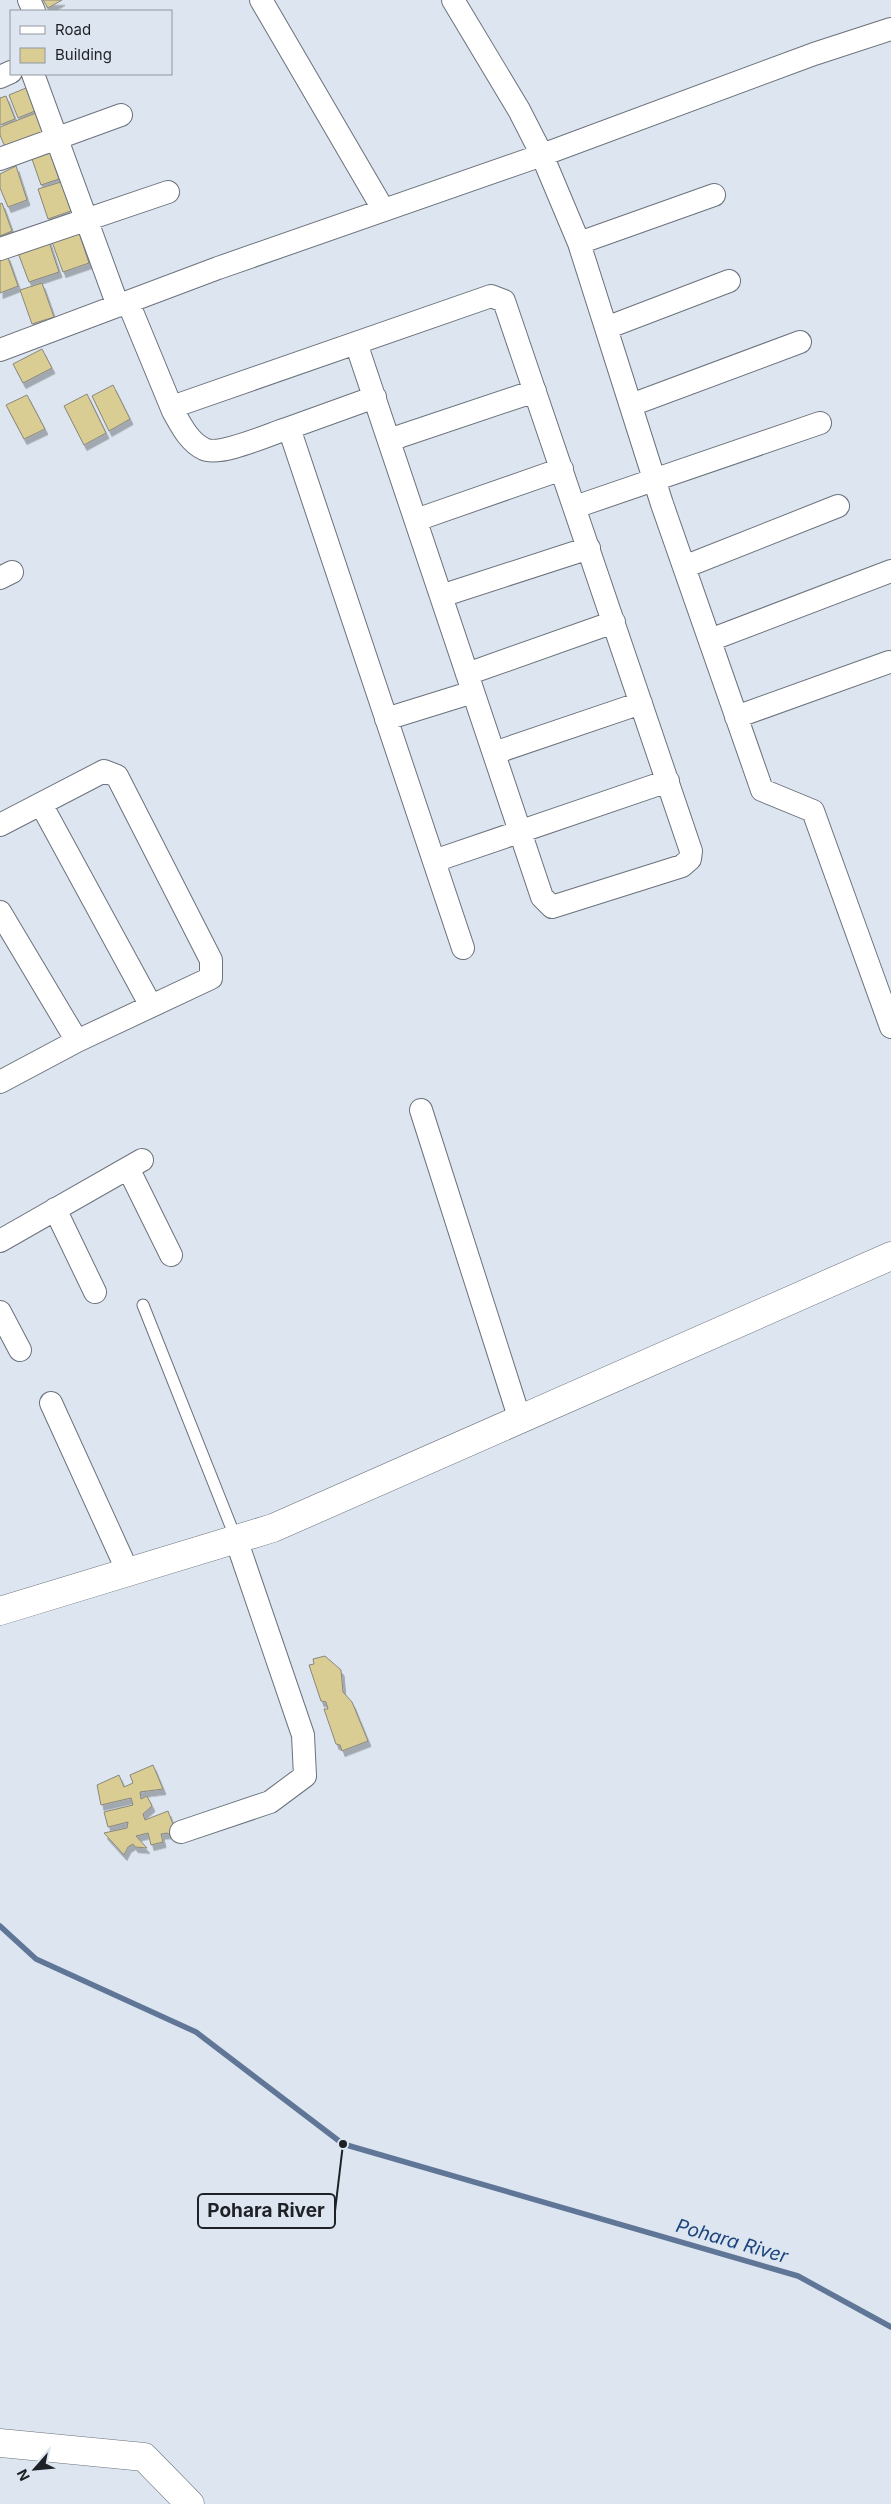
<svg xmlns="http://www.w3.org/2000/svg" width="891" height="2504" viewBox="0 0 891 2504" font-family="Inter,sans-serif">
  <defs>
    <filter id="shadow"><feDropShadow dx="3" dy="5.5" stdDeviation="0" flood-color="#0004"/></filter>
  </defs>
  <rect width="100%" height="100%" fill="#dde5f0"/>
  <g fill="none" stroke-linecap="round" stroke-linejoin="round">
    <path stroke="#5f7697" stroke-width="5.5" d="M0,1926L36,1959L196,2032L343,2144L798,2276L891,2327"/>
  </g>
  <path fill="#d9cd94" stroke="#89877c" filter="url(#shadow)" d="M43,0H62L48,8Z
    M26,88L35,111L18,118L9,95Z
    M6,96L15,119L0,125V98Z
    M36,113L43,132L5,147L0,135V127Z
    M50,153L59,179L41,185L32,159Z
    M16,166L27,200L8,207L0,188V174Z
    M61,182L71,211L48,219L38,189Z
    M2,203L12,231L0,236V204Z
    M79,233L89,263L63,272L52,242Z
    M48,239L59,272L29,282L17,250Z
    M7,255L18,286L0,293V257Z
    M42,283L54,317L32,324L20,290Z
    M42,349L52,368L23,383L13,364Z
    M113,385L130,419L109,431L92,396Z
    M87,394L106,433L84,445L64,406Z
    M27,395L45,429L24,439L6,405Z
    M325,1656L341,1670L343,1692L352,1702L368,1741L342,1751L340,1745L336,1744L324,1709H328L326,1702L321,1701L309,1665L314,1664L313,1659Z
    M153,1765L163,1789L140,1792L141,1799L147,1796L152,1806L143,1814L145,1820L168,1811L177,1835L172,1836L167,1833L161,1834L163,1842L151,1845L148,1833L136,1836L147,1848L135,1847L133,1844L128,1847L124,1855L104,1833L127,1828L128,1822L108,1827L104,1812L133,1805L131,1798L101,1805L97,1785L119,1775L124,1787L133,1783L130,1775Z"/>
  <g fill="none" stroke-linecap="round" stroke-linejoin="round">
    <defs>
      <path id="service" d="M143,1305L236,1539"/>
      <path id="minor" d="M29,0L34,11
        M261,0L383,209
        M453,0L519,110L542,155L814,54L891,29
        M33,74L118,306
        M0,77L11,72
        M0,159L121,115
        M579,243L714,195
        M0,249L168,192
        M128,302L173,411C181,425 189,442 204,449C220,457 272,433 289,428L463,948
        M606,328L729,281
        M0,350L218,268L542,155L579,243L662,504L762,790L813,811L891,1027
        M631,405L800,342
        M172,407L491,296L504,301L691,851L690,859L682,866L552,907L542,897L356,343
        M289,428L375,397
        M389,440L535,391
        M575,507L820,423
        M416,520L562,469
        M684,567L838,506
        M0,578L12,572
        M441,596L589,548
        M710,640L891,571
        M467,674L614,622
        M736,717L889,662
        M386,719L473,692
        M494,753L641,703
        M41,804L151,1006
        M0,825L104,771L117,776L211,960V978L77,1041
        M434,861L668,781
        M0,912L77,1041L0,1082
        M421,1110L520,1420
        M128,1168L171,1255
        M55,1209L95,1292
        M0,1241L142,1160
        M0,1312L20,1350
        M51,1403L128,1572
        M181,1832L270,1802L305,1776L303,1735L236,1539"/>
      <path id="tertiary" d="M0,1611L273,1528L891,1256
        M0,2443L144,2457L190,2504"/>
    </defs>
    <use href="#service" stroke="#6b727c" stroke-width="13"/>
    <use href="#minor" stroke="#6b727c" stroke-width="24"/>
    <use href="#tertiary" stroke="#6b727c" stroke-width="29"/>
    <use href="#service" stroke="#fff" stroke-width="11"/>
    <use href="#minor" stroke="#fff" stroke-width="22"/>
    <use href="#tertiary" stroke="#fff" stroke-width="28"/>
  </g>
  <g text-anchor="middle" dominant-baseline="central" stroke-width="4.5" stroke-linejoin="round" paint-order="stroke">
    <g font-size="19" font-style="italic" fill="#1a447c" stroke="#dde5f0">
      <text transform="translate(732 2241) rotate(16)">Pohara River</text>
    </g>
  </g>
  <path fill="none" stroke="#1e2125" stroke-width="2" d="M343 2144L335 2211"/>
  <circle fill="#1e2125" stroke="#dde5f0" stroke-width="2" cx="343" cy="2144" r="5"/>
  <rect fill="#dde5f0" stroke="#1e2125" stroke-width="2" x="198" y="2194" width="137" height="34" rx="5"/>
  <g font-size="19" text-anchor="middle" font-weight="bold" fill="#1e2125">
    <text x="266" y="2217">Pohara River</text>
  </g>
  <rect x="10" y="10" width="162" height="65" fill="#dde5f0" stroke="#91979f"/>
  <rect x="20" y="26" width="25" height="8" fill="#ffffff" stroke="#91979f"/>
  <text x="55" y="35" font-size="15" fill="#1e2125">Road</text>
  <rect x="20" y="48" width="25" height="15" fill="#d9cd94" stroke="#91979f"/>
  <text x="55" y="60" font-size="15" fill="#1e2125">Building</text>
  <g transform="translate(35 2469) rotate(243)" stroke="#dde5f0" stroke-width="4" paint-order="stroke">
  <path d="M0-4L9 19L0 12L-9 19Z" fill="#1e2125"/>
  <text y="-8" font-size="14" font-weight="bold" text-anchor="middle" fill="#1e2125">N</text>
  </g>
</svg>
